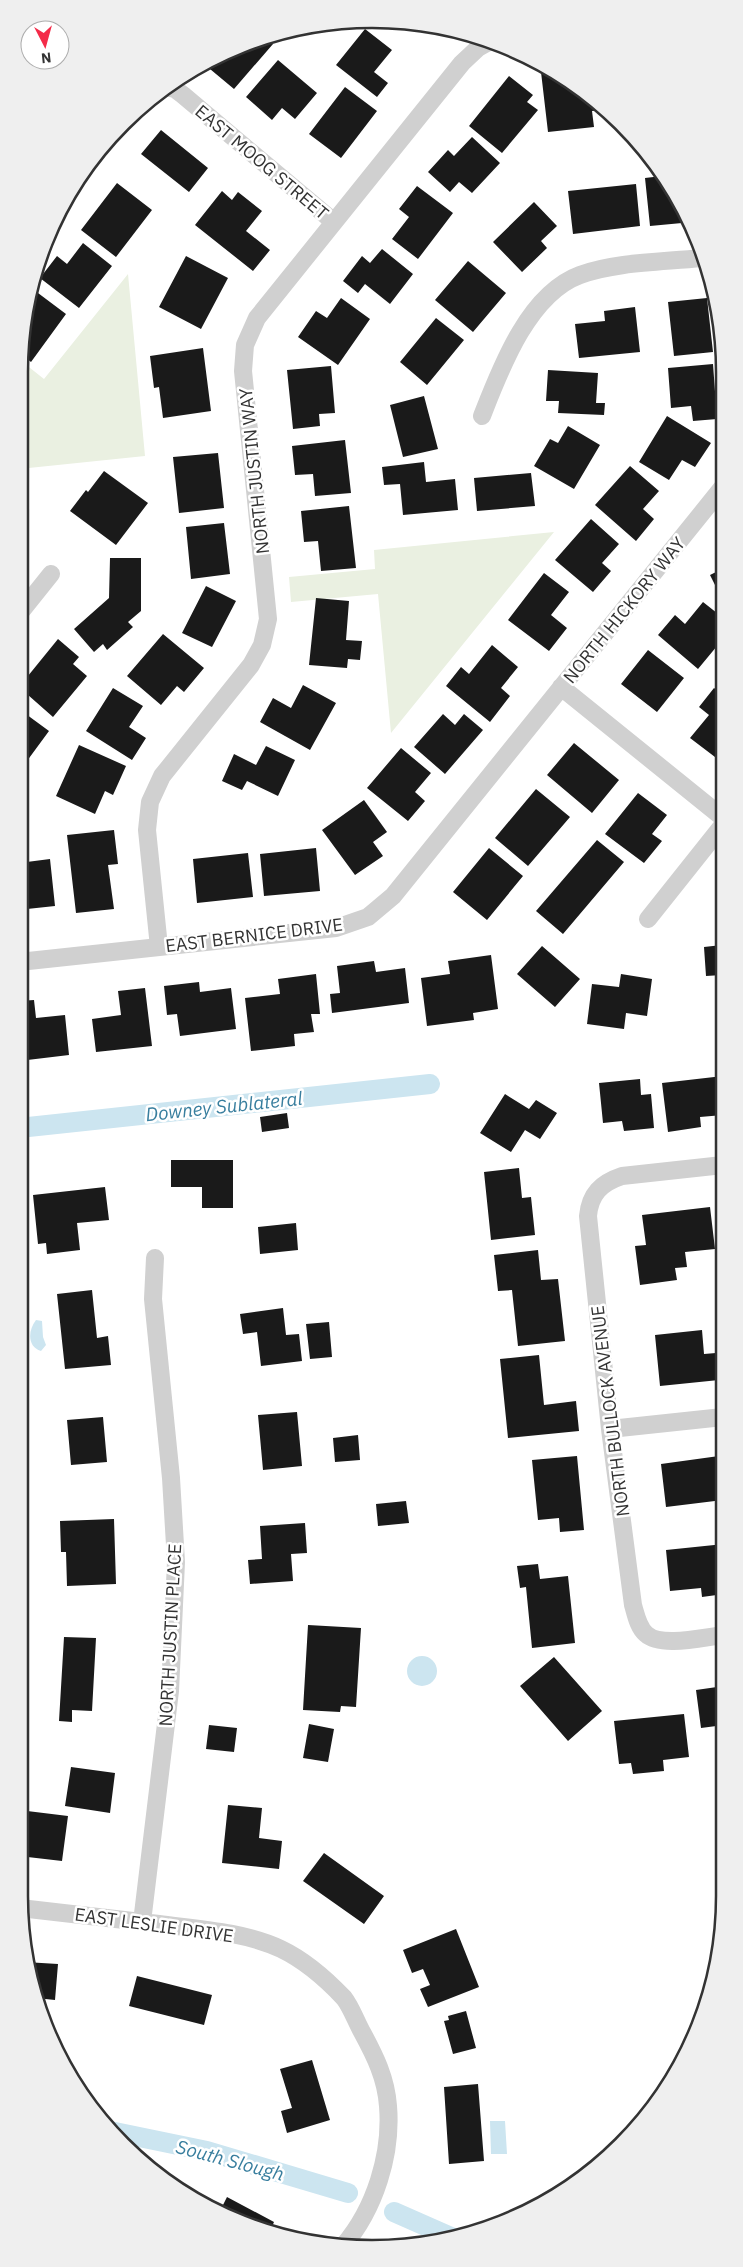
<svg xmlns="http://www.w3.org/2000/svg" width="743" height="2267" viewBox="0 0 743 2267" font-family="'IBM Plex Sans',sans-serif">
  <rect width="100%" height="100%" fill="#fff"/>
  <path fill="#eaf0e1" d="M128,274L145,456L19,469L20,360L44,379Z
    M554,532L391,733L378,594L291,602L289,577L375,569L374,550Z"/>
  <path fill="#cce5f0" d="M36,1320L42,1321L43,1337L46,1345L41,1351C27,1347 28,1330 36,1320Z
    M407 1671a15 15 0 1 1 30 0a15 15 0 1 1-30 0Z
    M490,2121H505L507,2154H491Z"/>
  <g fill="none" stroke-linecap="round" stroke-linejoin="round">
    <path stroke="#cce5f0" stroke-width="20" d="M19,1128L430,1084
      M110,2131L207,2151L348,2193
      M394,2212L453,2238"/>
  </g>
  <path fill="#1a1a1a" d="M365,29L392,50L374,72L388,83L377,97L336,65Z
    M264,37L273,44L234,89L210,69L219,59L216,57L237,45Z
    M278,60L317,93L295,119L282,108L272,120L246,97Z
    M554,71L569,83L570,87H573L601,110L592,111L594,127L548,132L541,72Z
    M509,76L533,95L527,102L538,110L502,153L469,126Z
    M345,87L377,111L341,158L309,134Z
    M161,130L208,168L189,192L141,154Z
    M472,137L500,163L472,193L459,182L450,192L428,172L448,150L454,156Z
    M662,176L684,210L680,211L682,223L650,226L645,178Z
    M117,183L152,210L116,257L81,230Z
    M636,184L640,226L573,234L568,191Z
    M417,186L453,213L418,259L392,239L409,217L399,209Z
    M222,191L232,200L238,192L262,211L246,231L270,250L253,271L195,225Z
    M534,202L557,226L541,241L547,248L522,272L493,242Z
    M83,243L112,266L79,308L40,278L57,256L67,264Z
    M382,249L413,274L390,304L365,284L358,293L343,281L362,256L370,263Z
    M186,256L228,278L201,329L159,307Z
    M468,261L506,293L473,332L435,300Z
    M30,287L66,314L31,362L21,354L26,302Z
    M341,298L370,319L338,365L298,337L316,311L327,318Z
    M707,298L713,352L674,356L668,302Z
    M635,307L640,352L579,358L575,324L605,321L604,311Z
    M436,318L464,340L427,385L400,362Z
    M203,348L211,411L163,418L159,387L154,388L150,356Z
    M713,364L717,419L693,421L691,406L671,408L668,368Z
    M331,366L335,413L319,414L320,426L293,429L287,370Z
    M548,370L598,373L596,403H605L604,415L558,413L559,401H546Z
    M424,396L438,449L403,457L390,405Z
    M667,416L711,443L695,467L682,460L669,480L639,462Z
    M568,426L600,445L574,489L534,466L550,439L558,443Z
    M345,440L351,493L315,496L313,474L295,475L292,446Z
    M218,453L224,508L179,513L173,457Z
    M424,462L426,482L455,479L458,510L403,515L400,484L384,485L382,467Z
    M630,466L659,491L643,509L654,519L636,541L595,505Z
    M104,471L148,503L116,545L70,511L86,490L88,492Z
    M531,473L535,506L477,511L474,478Z
    M349,506L356,568L321,571L318,541L304,542L301,511Z
    M591,519L619,544L602,563L611,571L593,592L555,560Z
    M224,523L230,574L191,579L186,527Z
    M110,558H141V611L128,622L133,627L107,650L103,644L94,652L74,629L109,598Z
    M722,569V599L710,575Z
    M544,573L569,592L551,615L567,628L549,651L508,620Z
    M206,586L236,601L212,647L182,633Z
    M316,598L349,601L346,640L362,641L360,660L348,659L347,668L309,665Z
    M703,602L722,617V640L698,669L658,635L675,615L685,624Z
    M163,634L204,668L184,692L177,686L161,705L127,676Z
    M58,639L79,657L73,664L87,676L53,717L19,687Z
    M492,645L518,667L501,688L510,696L490,722L446,686L461,667L469,674Z
    M648,650L684,678L657,712L621,684Z
    M303,685L336,703L310,750L260,722L273,698L291,708Z
    M113,688L143,706L129,727L146,738L132,760L86,731Z
    M714,688L722,694V748L715,757L690,738L709,715L699,707Z
    M19,709L49,731L24,765L19,762Z
    M443,714L455,725L464,714L483,730L445,774L414,747Z
    M574,743L619,780L592,813L547,775Z
    M79,745L126,766L113,795L105,791L95,814L56,796Z
    M266,746L295,760L278,796L247,781L242,790L222,781L234,754L256,765Z
    M401,748L431,773L415,792L425,801L408,821L367,788Z
    M536,789L570,817L528,866L495,838Z
    M638,793L667,815L652,834L662,841L644,863L605,834Z
    M364,800L387,832L373,842L383,856L355,875L322,830Z
    M114,830L118,864L108,865L114,909L76,913L67,835Z
    M597,840L624,862L563,934L536,911Z
    M316,848L320,891L264,896L260,854Z
    M489,848L523,876L487,920L453,892Z
    M248,853L253,897L197,903L193,859Z
    M50,859L55,906L27,909L29,923L19,925V863Z
    M722,945V975L706,976L704,947Z
    M542,946L580,979L555,1007L517,974Z
    M491,955L498,1009L473,1013L474,1020L427,1026L421,978L450,974L448,961Z
    M374,961L376,972L405,968L409,1003L332,1013L330,994L340,993L337,966Z
    M316,974L320,1014H311L314,1032L294,1034L295,1046L251,1051L245,998L280,994L278,979Z
    M621,974L652,979L647,1016L626,1013L624,1029L587,1024L592,984L619,987Z
    M199,982L200,992L231,988L236,1029L180,1036L177,1014L167,1015L164,986Z
    M145,988L152,1046L96,1052L92,1019L121,1015L118,991Z
    M34,1000L36,1018L65,1015L69,1055L19,1061V1001Z
    M723,1076V1115L700,1117L701,1127L668,1132L662,1083Z
    M640,1079L641,1095L651,1094L654,1128L624,1131L622,1121L603,1123L599,1083Z
    M505,1094L529,1109L536,1100L557,1113L540,1139L525,1130L511,1152L480,1133Z
    M287,1113L289,1128L262,1132L260,1117Z
    M171,1160H233V1208H202V1187H171Z
    M519,1168L522,1198L531,1197L535,1235L491,1240L484,1172Z
    M105,1187L109,1220L77,1223L80,1250L47,1254L46,1243L38,1244L33,1195Z
    M710,1207L715,1249L685,1252L687,1267L675,1268L677,1280L640,1285L635,1246L646,1245L642,1215Z
    M296,1223L298,1250L260,1254L258,1227Z
    M538,1250L541,1280L558,1279L565,1341L518,1346L512,1290L498,1291L494,1255Z
    M92,1290L97,1338L108,1336L111,1365L65,1369L57,1294Z
    M283,1308L286,1335L299,1334L302,1361L261,1366L257,1332L243,1334L240,1314Z
    M329,1322L332,1357L310,1359L306,1324Z
    M702,1330L704,1354L716,1353L719,1380L660,1386L655,1335Z
    M539,1355L544,1405L576,1401L579,1431L508,1438L500,1359Z
    M297,1412L302,1466L263,1470L258,1415Z
    M103,1417L107,1462L71,1465L67,1420Z
    M358,1435L360,1460L335,1462L333,1438Z
    M577,1456L584,1530L560,1532L559,1518L538,1520L532,1460Z
    M719,1456L723,1500L666,1507L661,1464Z
    M406,1501L409,1523L378,1526L376,1504Z
    M114,1519L116,1584L67,1586L66,1552H61L60,1521Z
    M305,1523L307,1553L291,1554L293,1581L250,1584L248,1560L262,1559L260,1526Z
    M724,1544V1594L702,1597L701,1588L670,1591L666,1550Z
    M538,1564L540,1579L568,1576L575,1643L532,1648L526,1587L520,1588L517,1566Z
    M308,1625L361,1628L356,1707L341,1706L340,1712L303,1710Z
    M64,1637L96,1638L92,1711L72,1710V1722L59,1721Z
    M554,1657L602,1711L568,1741L520,1686Z
    M724,1686V1725L701,1728L696,1690Z
    M684,1714L689,1757L663,1760L664,1771L633,1774L631,1763L619,1764L614,1721Z
    M309,1724L334,1729L328,1762L303,1758Z
    M209,1725L237,1728L234,1752L206,1749Z
    M71,1767L115,1773L110,1813L65,1806Z
    M228,1805L262,1808L259,1838L282,1841L279,1869L222,1863Z
    M19,1810L68,1816L62,1861L19,1856Z
    M324,1853L384,1896L364,1924L303,1881Z
    M456,1929L479,1987L428,2007L420,1989L430,1985L423,1969L412,1973L403,1950Z
    M25,1962L58,1964L55,2000L36,1998Z
    M137,1976L212,1995L204,2025L129,2006Z
    M466,2011L476,2048L453,2054L444,2021L449,2020L448,2016Z
    M312,2060L330,2120L287,2133L281,2111L292,2108L280,2069Z
    M478,2084L484,2161L449,2164L444,2087Z
    M227,2197L274,2222L271,2229L219,2213Z"/>
  <g fill="none" stroke-linecap="round" stroke-linejoin="round">
    <path stroke="#d0d0d0" stroke-width="18" d="M165,87L175,89L183,95L334,222
      M482,416C500,370 528,294 580,275C615,262 663,262 701,258
      M19,614L51,574
      M561,687L722,817
      M648,919L722,826
      M159,947L147,830L150,802L162,776L251,665L262,645L268,619L243,371L245,345L257,318L462,63L478,48L487,43
      M19,962L336,928L368,917L393,896L722,488
      M723,1165L622,1176C601,1183 590,1194 588,1216L610,1429L633,1605C636,1615 638,1627 646,1634C661,1648 704,1637 724,1635
      M610,1429L723,1417
      M20,1908C66,1913 113,1919 159,1924C198,1929 246,1932 281,1949C304,1960 327,1980 344,1998C351,2007 356,2021 362,2032C375,2056 386,2078 388,2106C392,2154 375,2209 343,2246
      M142,1922L170,1691L176,1562L171,1478L153,1299L155,1258"/>
  </g>
  <g text-anchor="middle" dominant-baseline="central" stroke-width="5" stroke-linejoin="round" paint-order="stroke">
    <g font-size="18" fill="#333" stroke="#fff">
      <text transform="translate(262 162) rotate(40)">EAST MOOG STREET</text>
      <text transform="translate(254 471) rotate(-96)">NORTH JUSTIN WAY</text>
      <text transform="translate(624 610) rotate(-51)">NORTH HICKORY WAY</text>
      <text transform="translate(254 935) rotate(-7)">EAST BERNICE DRIVE</text>
      <text transform="translate(610 1411) rotate(-97)">NORTH BULLOCK AVENUE</text>
      <text transform="translate(170 1635) rotate(-87)">NORTH JUSTIN PLACE</text>
      <text transform="translate(154 1925) rotate(8)">EAST LESLIE DRIVE</text>
    </g>
    <g font-size="19" font-style="italic" fill="#387e9e" stroke="#fff">
      <text transform="translate(224 1106) rotate(-6)">Downey Sublateral</text>
      <text transform="translate(230 2160) rotate(15)">South Slough</text>
    </g>
  </g>
  <path d="M0 0H743V2267H0ZM372 28H372A344 344 0 0 1 716 372V1896A344 344 0 0 1 372 2240H372A344 344 0 0 1 28 1896V372A344 344 0 0 1 372 28Z" fill="#efefef" fill-rule="evenodd"/>
  <path fill="none" stroke="#333" stroke-width="2.5" d="M372 28H372A344 344 0 0 1 716 372V1896A344 344 0 0 1 372 2240H372A344 344 0 0 1 28 1896V372A344 344 0 0 1 372 28Z"/>
  <g transform="translate(45 45) rotate(174)"><circle r="24" fill="#ffffff" stroke="#adadad"/>
  <path d="M0-4L9 19L0 12L-9 19Z" fill="#f42b49"/>
  <text y="-8" font-size="14" font-weight="bold" text-anchor="middle" fill="#333333">N</text>
  </g>
</svg>
